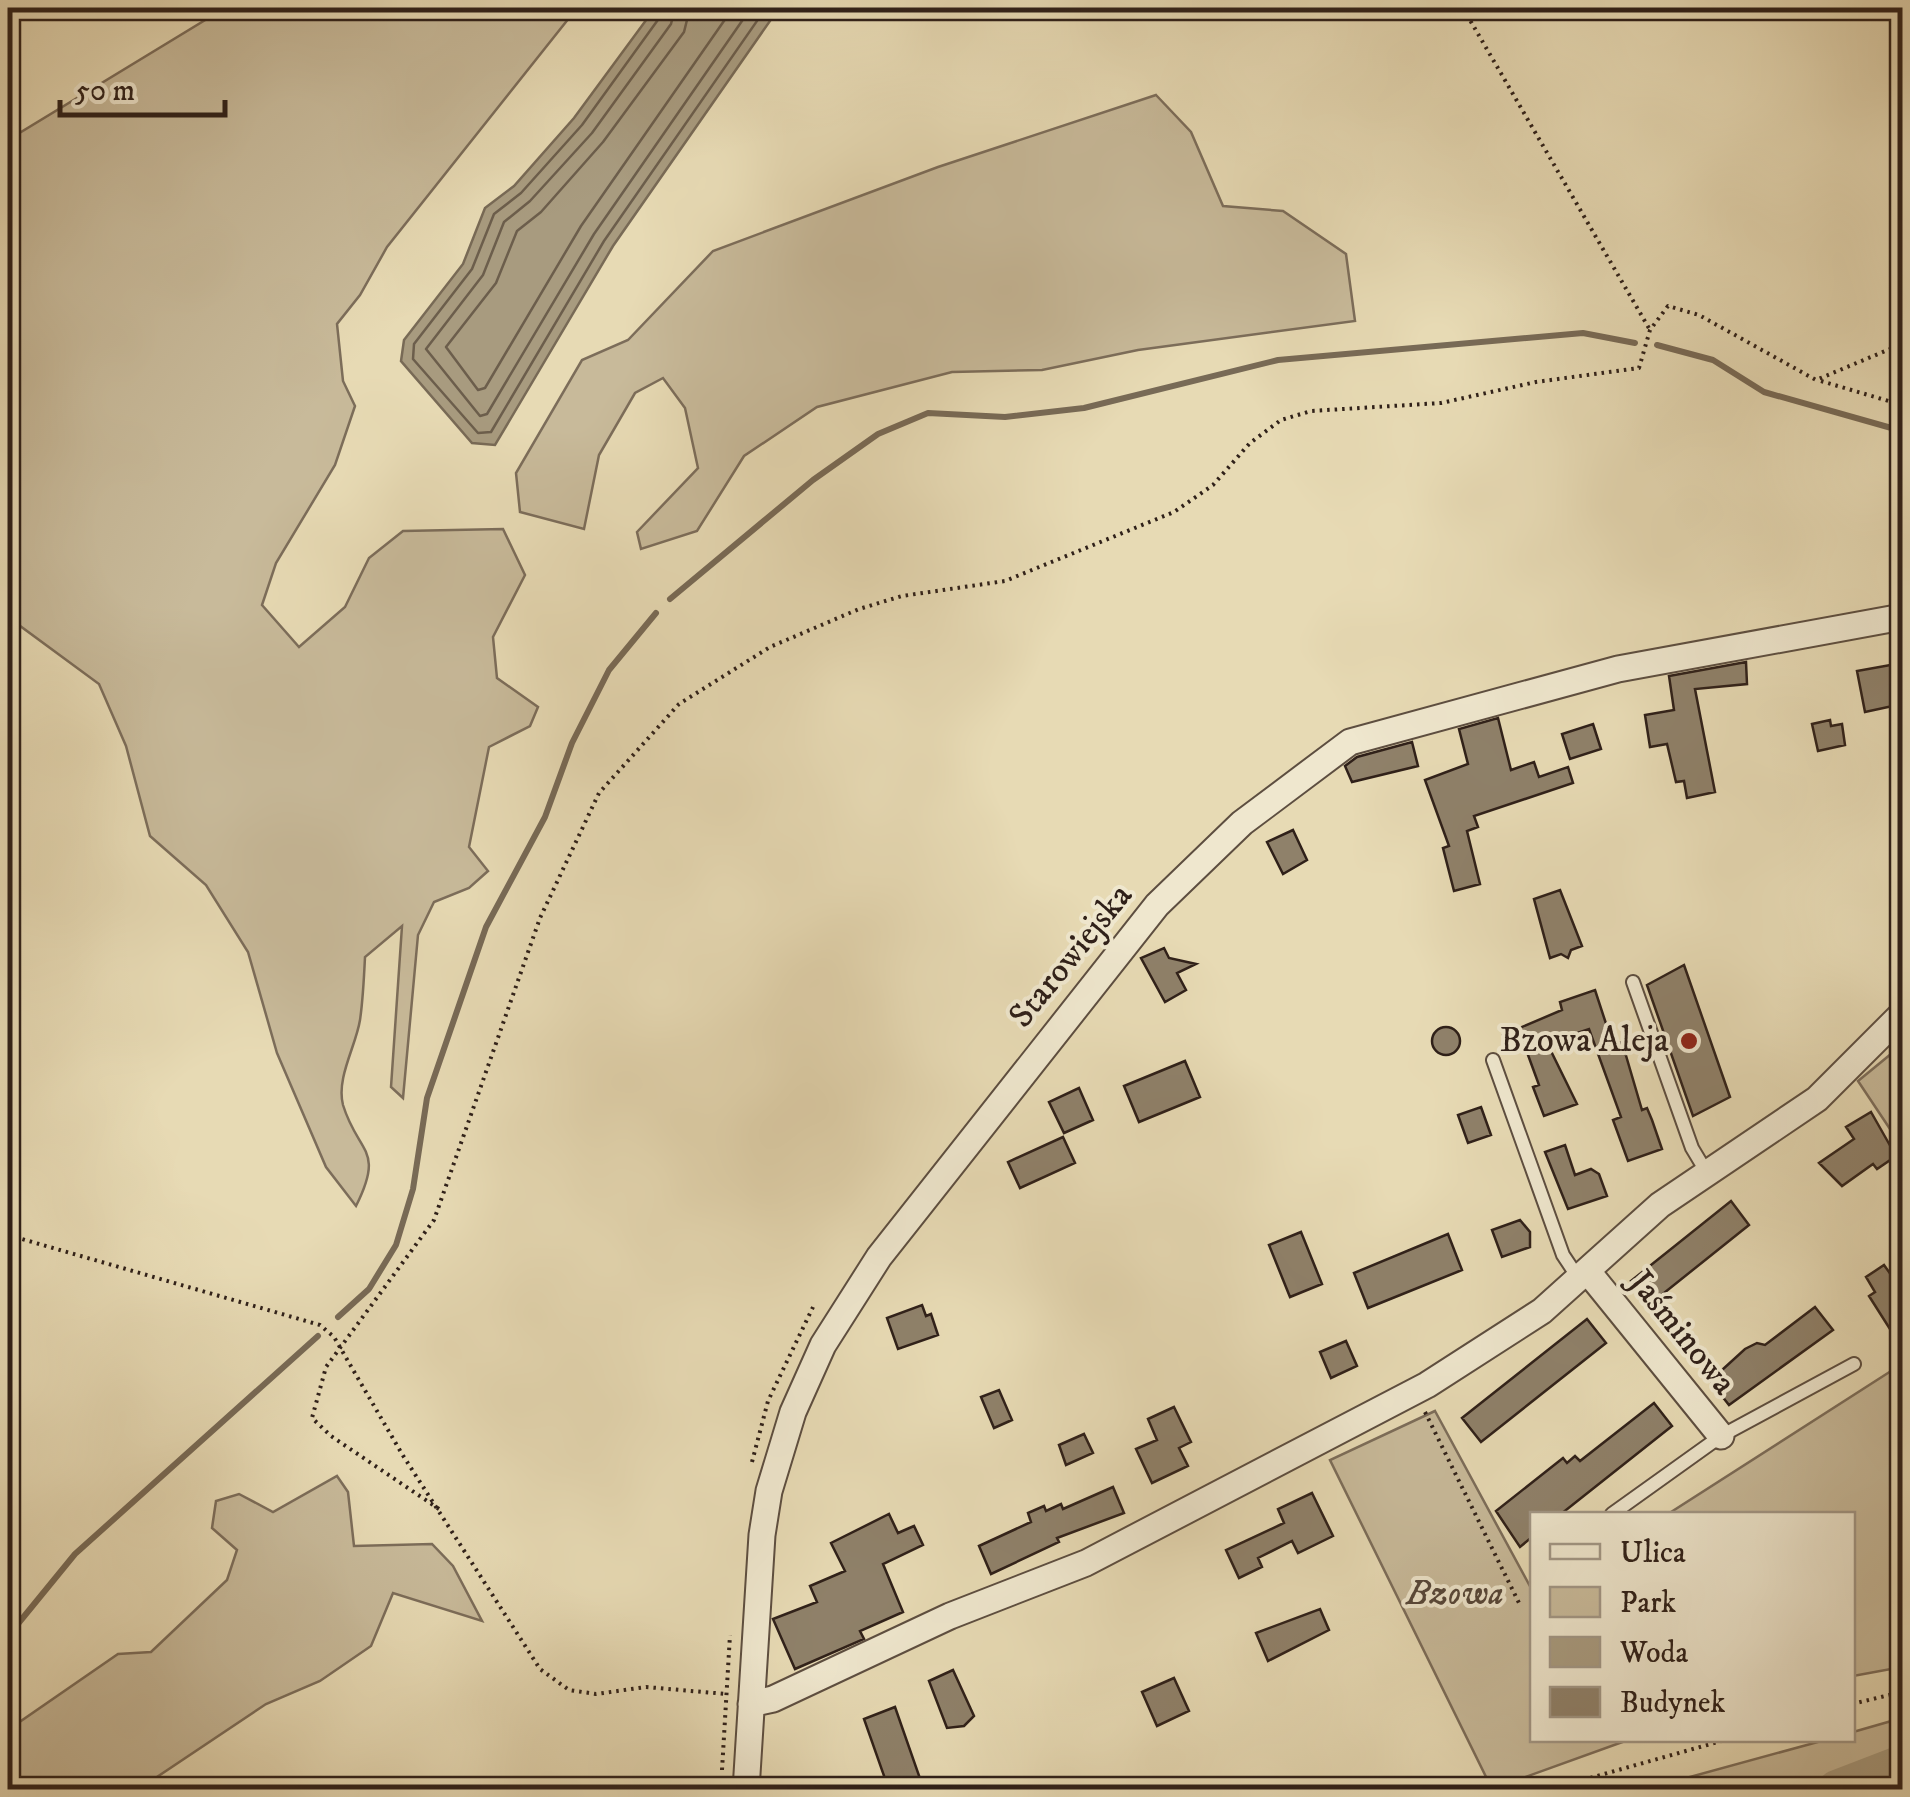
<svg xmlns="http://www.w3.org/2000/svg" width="1910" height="1797" viewBox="0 0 1910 1797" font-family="'IM FELL DW Pica',serif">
  <rect width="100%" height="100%" fill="#e7dab4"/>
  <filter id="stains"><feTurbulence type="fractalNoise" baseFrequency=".002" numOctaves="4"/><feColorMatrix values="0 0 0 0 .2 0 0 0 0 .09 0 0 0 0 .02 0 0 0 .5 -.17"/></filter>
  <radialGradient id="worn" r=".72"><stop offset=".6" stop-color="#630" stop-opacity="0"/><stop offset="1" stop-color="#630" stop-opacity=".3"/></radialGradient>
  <path fill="#c8ba9a" stroke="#7c6d5a" stroke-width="2.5" d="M225,8H577L387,247L360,295L337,324L343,381L355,406L335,465L276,563L262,605L299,647L345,607L369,558L403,531L503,529L525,575L493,637L497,678L538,707L530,726L489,747L469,847L488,871L469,888L434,902L418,935L403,1098L391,1087L402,926L365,957C364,978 363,1000 360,1020C356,1046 336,1078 343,1105C358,1154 385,1148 356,1206L326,1167L277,1053L248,952L206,885L150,836L126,746L99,684L8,617V140Z
    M1156,95L1191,132L1223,206L1283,211L1346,254L1355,321L1138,350L1042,370L952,372L817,407L744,456L697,531L641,549L637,532L698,468L685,408L663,378L635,393L599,455L584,529L520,512L516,473L582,360L628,340L713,251L938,167Z
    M1902,1045V1147L1858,1081Z
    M1902,1364V1667L1853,1676L1852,1514H1668Z
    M1435,1411L1532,1590V1740H1628L1492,1789L1330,1460Z
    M337,1476L348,1492L354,1546L432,1544L453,1566L482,1621L393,1593L371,1646L320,1681L266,1704L139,1789H8V1730L118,1654L151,1652L227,1580L237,1550L212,1528L216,1501L239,1494L273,1512Z
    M1902,1718V1789H1646L1825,1740H1852L1853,1732Z"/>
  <path fill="#a89b7f" stroke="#786a56" stroke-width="2.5" d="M655,8H779L613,246L495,445L472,443L401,361L404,340L463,264L485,208L514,186L574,118Z"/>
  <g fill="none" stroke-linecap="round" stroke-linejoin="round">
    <path stroke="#6c5e4c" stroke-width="2.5" d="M662,8L660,17L582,125L521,193L494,214L472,269L414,344L413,359L478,433L491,432L604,241L766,8
      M675,8L671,24L592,133L530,201L504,222L483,275L426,349L480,416L487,414L594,234L751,8
      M690,8L684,32L603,142L541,212L517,231L496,283L446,347L478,390L485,388L581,226L733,8"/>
    <path stroke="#786a56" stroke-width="6" d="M1657,345L1713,360L1764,392L1902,431
      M670,599L813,480L878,434L928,413L1005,417L1084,408L1278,360L1583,333L1635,343
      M338,1317L369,1289L396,1245L413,1189L427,1098L486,927L545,817L572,743L609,670L656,613
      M8,1636L75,1554L318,1336"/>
    <path stroke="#a89b7f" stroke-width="40" d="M1837,1790L1902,1765"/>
  </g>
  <path fill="#8f816a" stroke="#2f2019" stroke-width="2.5" d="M1746,662L1747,684L1695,689L1715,792L1687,798L1684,781L1676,782L1667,744L1650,747L1645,715L1674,710L1669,676Z
    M1896,664L1902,665V704L1865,712L1857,671Z
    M1498,718L1511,770L1534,762L1539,777L1568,767L1573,783L1474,816L1478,827L1467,831L1480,884L1454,891L1443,848L1449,846L1425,780L1468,764L1459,729Z
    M1830,720L1831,726L1842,724L1845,745L1818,751L1812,724Z
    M1593,724L1601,749L1570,759L1562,734Z
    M1412,742L1418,766L1352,782L1345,766L1357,757Z
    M1293,830L1307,860L1283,874L1267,842Z
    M1560,890L1582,946L1571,950L1568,958L1561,954L1550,958L1534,899Z
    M1164,948L1169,958L1196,964L1177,973L1186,990L1165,1002L1141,958Z
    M1684,965L1730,1097L1693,1116L1647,985Z
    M1595,990L1613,1045L1622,1042L1642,1110L1647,1108L1652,1120L1662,1149L1628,1161L1613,1120L1621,1117L1589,1029L1547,1043L1577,1104L1544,1116L1533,1087L1539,1085L1524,1044L1509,1050L1503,1035L1562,1010L1560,1002Z
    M1432 1041a14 14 0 1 1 28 0a14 14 0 1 1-28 0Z
    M1185,1061L1200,1097L1139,1122L1124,1086Z
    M1079,1088L1093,1120L1064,1133L1049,1102Z
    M1481,1107L1491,1135L1468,1143L1458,1115Z
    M1871,1112L1896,1156L1877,1169L1873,1164L1842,1186L1819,1163L1854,1139L1846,1127Z
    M1063,1137L1075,1163L1020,1188L1008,1162Z
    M1565,1145L1575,1175L1591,1169L1599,1174L1607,1196L1568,1209L1545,1152Z
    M1731,1201L1749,1225L1649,1305L1631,1281Z
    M1520,1220L1530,1232V1247L1502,1257L1492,1230Z
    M1301,1232L1322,1284L1290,1297L1269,1245Z
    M1448,1234L1462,1270L1368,1308L1354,1273Z
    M1884,1265L1894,1279L1902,1274V1348L1869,1296L1875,1292L1866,1277Z
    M922,1305L926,1316L931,1314L938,1335L898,1349L887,1318Z
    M1815,1307L1833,1330L1729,1405L1710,1381L1745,1349L1757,1343L1765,1345Z
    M1587,1319L1606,1343L1481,1442L1462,1418Z
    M1346,1341L1357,1366L1331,1378L1320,1352Z
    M999,1390L1012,1420L994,1428L981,1397Z
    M1654,1403L1672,1426L1561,1514H1532V1537L1520,1547L1496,1511L1563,1458L1567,1463L1575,1456L1580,1461Z
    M1174,1407L1191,1442L1179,1448L1188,1466L1152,1483L1136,1449L1157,1440L1148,1419Z
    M1084,1434L1093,1453L1066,1465L1059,1445Z
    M1113,1487L1124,1513L1057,1538L1059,1542L991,1574L979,1546L1031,1522L1028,1513L1044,1506L1046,1511L1061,1504L1063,1509Z
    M1312,1493L1333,1536L1298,1553L1292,1541L1258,1558L1262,1567L1239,1578L1226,1550L1284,1523L1278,1509Z
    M889,1514L898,1533L914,1526L923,1545L883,1564L903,1612L860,1631L864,1639L795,1669L773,1619L817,1602L810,1586L845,1571L831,1543Z
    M1320,1609L1329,1630L1268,1661L1256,1633Z
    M953,1670L974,1716L964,1726L947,1728L929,1681Z
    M1174,1678L1189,1711L1157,1726L1142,1692Z
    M895,1707L924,1790H889L864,1719Z"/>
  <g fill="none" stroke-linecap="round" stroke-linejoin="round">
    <defs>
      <path id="lane" d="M1633,982L1692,1148L1707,1173
        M1493,1060L1563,1255L1579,1279
        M1612,1514L1721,1436L1854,1364"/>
      <path id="street" d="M1589,1273L1721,1436
        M751,1704L773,1699L950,1616L1086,1563L1427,1385L1542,1311L1660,1205L1817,1099L1902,1014
        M746,1790L762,1535L769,1491L793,1412L823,1345L879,1257L1157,905L1242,823L1350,742L1618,669L1902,617"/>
    </defs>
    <use href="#lane" stroke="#5d4e40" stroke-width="16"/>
    <use href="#street" stroke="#5d4e40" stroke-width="29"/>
    <path stroke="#2f2019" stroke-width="4" stroke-dasharray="2.5 5" stroke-linecap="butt" d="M1463,8L1650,330
      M1821,381L1902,405
      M8,1235L320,1325L334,1337L402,1454L540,1669L569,1690L596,1694L646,1687L726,1694
      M1425,1412L1520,1605
      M752,1462L768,1401L813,1307
      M439,1509L331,1436L312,1418L326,1367L434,1220L540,918L599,793L679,704L770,647L859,609L902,596L1005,581L1174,512L1213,485L1250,443L1281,420L1311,411L1441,403L1536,382L1639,368L1650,330L1668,306L1699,315L1816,380L1902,344
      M1852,1704L1902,1692
      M722,1770L730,1635
      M1547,1790L1725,1740"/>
    <use href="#lane" stroke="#efe7ce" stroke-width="12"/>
    <use href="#street" stroke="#efe7ce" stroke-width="25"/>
  </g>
  <circle fill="#8f2418" stroke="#efe7ce" stroke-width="4" cx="1689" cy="1041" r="10"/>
  <g text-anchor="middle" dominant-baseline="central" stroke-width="8" stroke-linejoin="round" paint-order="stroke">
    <g font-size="35" fill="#2f2019" stroke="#efe7ce">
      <text transform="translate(1071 956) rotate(-51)">Starowiejska</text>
      <text transform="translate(1682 1333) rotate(51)">Jaśminowa</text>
    </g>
    <g font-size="35" fill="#2f2019" stroke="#efe7ce" text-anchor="end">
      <text x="1669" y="1041">Bzowa Aleja</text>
    </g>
    <g font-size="35" font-style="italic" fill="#554639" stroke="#efe7ce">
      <text x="1455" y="1594">Bzowa</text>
    </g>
  </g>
  <rect width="1910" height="1797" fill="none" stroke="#e7dab4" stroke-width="40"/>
  <rect x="10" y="10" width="1890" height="1777" fill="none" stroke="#2f2019" stroke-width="5"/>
  <rect x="20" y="20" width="1870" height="1757" fill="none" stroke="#2f2019" stroke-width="2.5"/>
  <rect x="1530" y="1512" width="325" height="230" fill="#efe7ce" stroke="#a29786" stroke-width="2.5"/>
  <rect x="1550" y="1544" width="50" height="15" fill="#efe7ce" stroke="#a29786" stroke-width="2.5"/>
  <text x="1620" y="1562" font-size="30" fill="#2f2019">Ulica</text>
  <rect x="1550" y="1587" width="50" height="30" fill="#c8ba9a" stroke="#a29786" stroke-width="2.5"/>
  <text x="1620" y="1612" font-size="30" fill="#2f2019">Park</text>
  <rect x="1550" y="1637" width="50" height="30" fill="#a89b7f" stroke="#a29786" stroke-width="2.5"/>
  <text x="1620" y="1662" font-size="30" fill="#2f2019">Woda</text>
  <rect x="1550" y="1687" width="50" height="30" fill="#8f816a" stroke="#a29786" stroke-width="2.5"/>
  <text x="1620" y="1712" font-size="30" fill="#2f2019">Budynek</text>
  <path d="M60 100v15h165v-15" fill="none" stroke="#2f2019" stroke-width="5"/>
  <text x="75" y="100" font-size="30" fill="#2f2019" stroke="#efe7ce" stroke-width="8" paint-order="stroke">50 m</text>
  <rect width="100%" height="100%" filter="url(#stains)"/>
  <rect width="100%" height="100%" fill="url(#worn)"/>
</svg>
